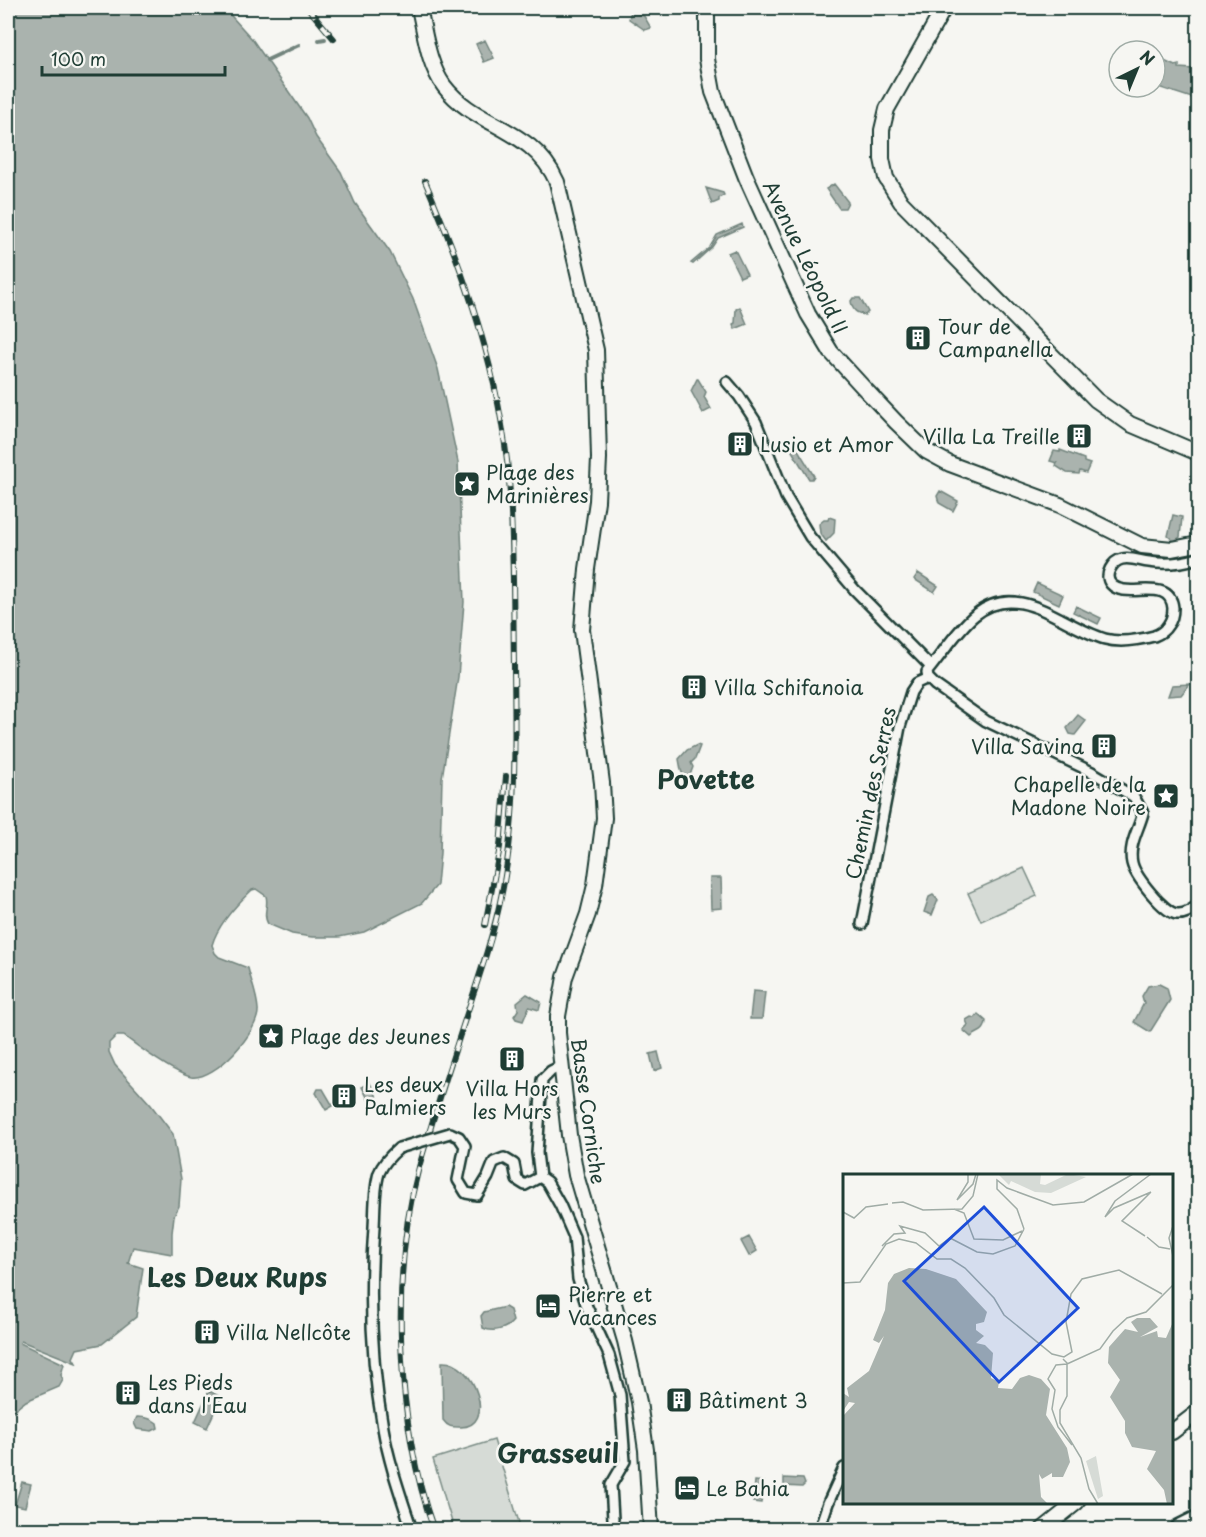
<svg xmlns="http://www.w3.org/2000/svg" width="1206" height="1537" viewBox="0 0 1206 1537" font-family="'Playpen Sans',sans-serif">
  <rect width="100%" height="100%" fill="#f6f6f2"/>
  <filter id="ink" filterUnits="userSpaceOnUse"><feTurbulence type="fractalNoise" baseFrequency=".0167" numOctaves="2"/><feDisplacementMap in="SourceGraphic" scale="12" xChannelSelector="R" yChannelSelector="G"/><feConvolveMatrix kernelMatrix="1 2 1 2 8 2 1 2 1" color-interpolation-filters="sRGB"/></filter>
  <g filter="url(#ink)">
    <path fill="#d6dbd6" stroke="#7a8c85" stroke-width="1.5" d="M1024,868L1037,896L981,921L968,893Z
      M494,1440L521,1529H454L433,1459Z"/>
    <path fill="#aab3ae" stroke="#72847d" stroke-width="1.5" d="M8,8H224L252,39L307,118L316,137L341,172L355,203L390,252L413,299L438,369L458,462L464,602L458,677L442,778L440,853L437,885L422,903L364,932L339,937H312L292,934L268,924C262,914 269,906 266,896L256,889L252,890C237,904 218,924 212,945L215,953L219,957L248,968C251,981 257,995 258,1009C260,1031 215,1081 191,1077C173,1073 140,1048 124,1036H116L109,1043V1052L115,1065L151,1105L173,1134L181,1179L179,1206L174,1216L172,1233V1254L133,1247L128,1263L143,1268L136,1317L102,1344L77,1349L73,1358L76,1363L21,1341L20,1343L64,1364L61,1375L63,1380L59,1387L26,1401L8,1415Z
      M631,11L644,16L651,28L645,30L629,19Z
      M485,40L494,58L484,62L476,44Z
      M1155,60L1161,62L1162,60L1175,66L1179,65V68L1193,69L1195,72L1196,69L1198,70V100L1155,86Z
      M834,184L848,202L845,208H839L826,189Z
      M706,188L723,193L724,195L719,198V201L712,204Z
      M742,224L743,227L718,238L712,247L693,264L691,263L710,247L717,235Z
      M735,250L747,274L740,277L728,253Z
      M853,298H860L868,312L865,315C856,313 852,310 851,301Z
      M740,307L747,324L735,329L733,324L735,323L736,309Z
      M697,379H698L706,392L704,397L711,409L703,413L691,391Z
      M794,448H797L814,476L812,479H809L792,451Z
      M1060,450L1084,459V462L1090,464L1086,473L1080,471L1079,474L1067,473L1056,466L1057,463L1050,461L1054,451L1060,452Z
      M940,491L958,501L953,511L939,503L937,496Z
      M1173,515L1182,517L1180,537L1174,541L1168,536Z
      M829,517L835,519L834,533L826,541L820,533L819,524L824,520H828Z
      M918,573L938,586L934,592L914,579Z
      M1037,583L1063,595L1059,604L1033,592Z
      M1076,606L1101,618L1098,624L1073,612Z
      M1190,684L1181,695L1168,696L1172,685Z
      M1078,715L1086,721L1075,735L1070,734L1067,728Z
      M697,745L700,746L695,759L691,763L693,767L688,780H685L681,770L679,759L687,750Z
      M710,878H721L722,908L711,909Z
      M933,895L938,900L932,915L924,912L929,897Z
      M1159,984L1167,988L1170,1000L1150,1032L1134,1022L1144,1003L1142,996L1148,986Z
      M753,991L765,992L762,1019H750Z
      M527,994L541,1002L539,1010L529,1007L523,1021L516,1019L514,1016L518,1010L517,1002Z
      M978,1014L986,1021C985,1033 978,1031 971,1037L963,1030L968,1025L966,1020L971,1017L975,1018Z
      M658,1052L662,1068L654,1071L650,1054Z
      M370,1083L378,1099L370,1103L362,1087Z
      M318,1089H323L333,1106L326,1110L316,1093Z
      M749,1237L757,1251L749,1256L741,1241Z
      M505,1307L510,1310L513,1321C507,1329 493,1333 483,1328L481,1316L484,1312Z
      M442,1362C475,1360 498,1429 459,1427C451,1427 448,1427 443,1420Z
      M209,1391L221,1397L207,1428L195,1422Z
      M137,1417C145,1417 151,1418 157,1423L158,1428L152,1431L137,1429L134,1423Z
      M784,1478L803,1479L805,1484L802,1487L784,1486Z
      M755,1481L764,1482L761,1503L753,1502Z
      M22,1482L31,1484L25,1507L15,1505Z"/>
    <g fill="none" stroke-linecap="round" stroke-linejoin="round">
      <path stroke="#72847d" stroke-width="4" d="M319,40L325,39
        M267,60L299,45"/>
      <defs>
        <path id="street" d="M727,382L739,396L756,422L786,497L810,537L855,590L931,667
          M928,678L927,672L931,667C943,652 960,627 975,615C1019,579 1062,627 1105,639C1120,643 1139,640 1154,636C1160,634 1165,630 1168,625C1172,620 1173,614 1173,608C1170,575 1126,601 1111,584C1103,575 1113,561 1122,559C1131,557 1140,561 1149,562C1166,565 1182,563 1198,558
          M928,678L935,685L986,721L1092,772L1134,797L1143,813C1139,829 1128,845 1132,863C1135,876 1164,913 1177,914C1185,915 1192,910 1198,905
          M862,924L900,727L911,692L917,683L928,678
          M450,1133L459,1137L465,1146L458,1180L466,1193L477,1195L488,1177L494,1162L504,1158L514,1164L517,1180L525,1185L540,1177
          M399,1148C391,1155 383,1163 379,1173C374,1190 375,1210 374,1227C369,1294 371,1362 383,1428C389,1463 401,1496 412,1530
          M540,1177L547,1182L560,1205L574,1237L578,1279L587,1307L609,1355L620,1395L625,1461L611,1485L613,1519
          M540,1177L537,1153L542,1080L551,1071L561,1066
          M819,1530L828,1503L844,1468
          M1173,1530L1178,1525L1198,1515"/>
        <path id="secondary" d="M419,8C425,33 428,64 444,86C476,128 533,127 557,182L596,350L599,458L597,501L587,569L582,630L602,783L604,818L595,885L588,914L565,977L558,1016V1033L569,1135L576,1175L625,1341L639,1402L646,1450L651,1530
          M707,8V59L713,92L746,177L808,314L831,352L863,387L896,422L926,451L950,464L1060,505L1142,546L1172,549L1198,544
          M944,8L887,109L882,130V159L886,178L901,202L1096,400L1130,424L1198,453
          M1172,1432L1198,1412
          M1042,1530L1077,1502"/>
      </defs>
      <use href="#street" stroke="#1f3d34" stroke-width="14"/>
      <use href="#secondary" stroke="#1f3d34" stroke-width="18"/>
      <use href="#street" stroke="#f6f6f2" stroke-width="9"/>
      <use href="#secondary" stroke="#f6f6f2" stroke-width="14"/>
      <defs>
        <path id="rail" d="M308,8L334,39
          M425,181C466,276 500,375 509,480C514,542 513,605 514,667C515,746 517,824 500,902C493,936 482,968 471,1001C453,1056 435,1111 419,1167C390,1275 396,1424 434,1530
          M485,925L500,847L506,776"/>
      </defs>
      <use href="#rail" stroke="#1f3d34" stroke-width="6"/>
      <use href="#rail" stroke="#f6f6f2" stroke-width="4" stroke-dasharray="11" stroke-linecap="butt"/>
      <defs>
        <path id="street-bridge" d="M399,1148L450,1133"/>
      </defs>
      <use href="#street-bridge" stroke="#1f3d34" stroke-width="14" stroke-linecap="butt"/>
      <use href="#street-bridge" stroke="#f6f6f2" stroke-width="9"/>
    </g>
  </g>
  <defs>
    <symbol id="building-square" viewBox="-11 -11 22 22"><rect x="-9" y="-9" width="18" height="18" rx="4" fill="#1f3d34" stroke="#f6f6f2"/><path d="M-4-6H4V6H1V3H-1V6H-4ZM-2.5-4.3h1.7v1.8h-1.7ZM.8-4.3h1.7v1.8H.8ZM-2.5-1h1.7V.8h-1.7ZM.8-1h1.7V.8H.8Z" fill="#fff"/></symbol>
    <symbol id="sight-square" viewBox="-11 -11 22 22"><rect x="-9" y="-9" width="18" height="18" rx="4" fill="#1f3d34" stroke="#f6f6f2"/><path d="M0-6L1.8-2.2L6-1.7L2.9 1.2L3.7 5.4L0 3.3L-3.7 5.4L-2.9 1.2L-6-1.7L-1.8-2.2Z" fill="#fff"/></symbol>
    <symbol id="hotel-square" viewBox="-11 -11 22 22"><rect x="-9" y="-9" width="18" height="18" rx="4" fill="#1f3d34" stroke="#f6f6f2"/><path d="M-6-4.5h1.5V1H6V5H4.5V3h-9V5H-6ZM-4 0a1.8 1.8 0 1 1 3.6 0ZM.5 0V-2.5h3Q6-2.5 6 0Z" fill="#fff"/></symbol>
  </defs>
  <g fill-rule="evenodd">
    <use href="#building-square" x="903" y="323" width="30" height="30"/>
    <use href="#building-square" x="1064" y="421" width="30" height="30"/>
    <use href="#building-square" x="725" y="429" width="30" height="30"/>
    <use href="#sight-square" x="452" y="469" width="30" height="30"/>
    <use href="#building-square" x="679" y="672" width="30" height="30"/>
    <use href="#building-square" x="1089" y="731" width="30" height="30"/>
    <use href="#sight-square" x="1151" y="781" width="30" height="30"/>
    <use href="#sight-square" x="256" y="1021" width="30" height="30"/>
    <use href="#building-square" x="497" y="1044" width="30" height="30"/>
    <use href="#building-square" x="329" y="1081" width="30" height="30"/>
    <use href="#hotel-square" x="533" y="1291" width="30" height="30"/>
    <use href="#building-square" x="192" y="1317" width="30" height="30"/>
    <use href="#building-square" x="113" y="1378" width="30" height="30"/>
    <use href="#building-square" x="664" y="1385" width="30" height="30"/>
    <use href="#hotel-square" x="672" y="1473" width="30" height="30"/>
  </g>
  <g text-anchor="middle" dominant-baseline="central" stroke-width="5" stroke-linejoin="round" paint-order="stroke">
    <g font-size="20" fill="#1f3d34" stroke="#f6f6f2">
      <text transform="translate(806 257) rotate(64)">Avenue Léopold II</text>
      <text transform="translate(870 793) rotate(-78)">Chemin des Serres</text>
      <text transform="translate(589 1111) rotate(82)">Basse Corniche</text>
    </g>
    <g font-size="20" fill="#1f3d34" stroke="#f6f6f2" text-anchor="start">
      <text x="938" y="326">Tour de<tspan x="938" dy="23">Campanella</tspan></text>
      <text x="1060" y="436" text-anchor="end">Villa La Treille</text>
      <text x="760" y="444">Lusio et Amor</text>
      <text x="486" y="472">Plage des<tspan x="486" dy="23">Marinières</tspan></text>
      <text x="714" y="687">Villa Schifanoia</text>
      <text x="1084" y="746" text-anchor="end">Villa Savina</text>
      <text x="1146" y="784" text-anchor="end">Chapelle de la<tspan x="1146" dy="23">Madone Noire</tspan></text>
      <text x="290" y="1036">Plage des Jeunes</text>
      <text x="364" y="1084">Les deux<tspan x="364" dy="23">Palmiers</tspan></text>
      <text x="512" y="1088" text-anchor="middle">Villa Hors<tspan x="512" dy="23">les Murs</tspan></text>
      <text x="568" y="1294">Pierre et<tspan x="568" dy="23">Vacances</tspan></text>
      <text x="226" y="1332">Villa Nellcôte</text>
      <text x="148" y="1382">Les Pieds<tspan x="148" dy="23">dans l'Eau</tspan></text>
      <text x="698" y="1400">Bâtiment 3</text>
      <text x="706" y="1488">Le Bahia</text>
    </g>
    <g font-size="26" font-weight="bold" fill="#1f3d34" stroke="#f6f6f2">
      <text x="706" y="778">Povette</text>
      <text x="237" y="1276">Les Deux Rups</text>
      <text x="558" y="1452">Grasseuil</text>
    </g>
  </g>
  <g transform="translate(843 1174)">
    <rect width="330" height="330" fill="#f6f6f2"/>
    <path d="M155,0H198L197,10L202,11L225,0L243,3L208,19L192,18L168,7L166,11ZM253,282L260,322L255,325L243,287Z" fill="#d6dbd6"/>
    <path d="M66,94L83,95L113,105L144,138L141,148L133,150V156L141,162L133,169L142,171L150,179L148,204L156,208L155,214L169,215L177,204L186,201L198,205L207,215L203,241L224,274L227,288L220,303H209V299L199,305L196,300L198,323L205,330H0V242L12,229L6,228L0,237V219L6,223L4,214L26,197L41,162L36,169L30,166L42,136L45,109L51,100ZM294,144H307L315,153L297,163L314,157L315,163L323,164L330,148V330H324L321,316L304,295L313,277L289,273L282,259V247L267,223L277,206L265,189L266,173L282,155L295,158L288,148Z" fill="#aab3ae"/>
    <path fill="none" stroke="#a0aca6" stroke-width="1.5" d="M125,0V8L114,26L130,10L133,0M308,18L271,34L262,43L272,27L308,0M49,29L60,28L80,36L119,35L130,22L135,0M111,35L121,39L131,65L160,66L179,57M0,38L11,44L23,33L45,30M330,52L326,64L330,82M181,55L174,35L154,15V6L164,14L210,31L241,28L290,0M302,62L279,47L308,18M304,63L316,73L327,75M39,72L51,60L62,59L57,52L82,59L96,72L107,64L134,78L150,80L172,72L181,55M0,109L17,108L43,70L56,65L73,69L94,85H108L122,94L151,124L161,141L209,180L221,183L229,178L223,148L228,120L239,105L276,96L319,120M220,185L224,189V222L217,236V249L238,284L246,315L255,330M224,190L213,191L205,205L212,216L209,235L215,253L229,271M224,190L257,175L270,157L284,144L303,138L330,111"/>
    <path fill="#1d4ed8" fill-opacity="0.15" stroke="#1d4ed8" stroke-width="3" d="M141,33L235,134L156,208L61,107Z"/>
    <rect width="330" height="330" fill="none" stroke="#1f3d34" stroke-width="3"/>
  </g>
  <rect width="1206" height="1537" fill="none" stroke="#f6f6f2" stroke-width="30"/>
  <rect x="15" y="15" width="1176" height="1507" fill="none" stroke="#1f3d34" stroke-width="2" filter="url(#ink)"/>
  <g transform="translate(1137 69) rotate(43)"><circle r="28" fill="#f6f6f2" stroke="#a0aca6" stroke-width="1.5"/>
  <path d="M0-4.5L10 22L0 15L-10 22Z" fill="#1f3d34"/>
  <text y="-9" font-size="16" font-weight="bold" text-anchor="middle" fill="#1f3d34">N</text>
  </g>
  <path d="M42 66v9h183v-9" fill="none" stroke="#1f3d34" stroke-width="3"/>
  <text x="51" y="66" font-size="18" fill="#1f3d34" stroke="#f6f6f2" stroke-width="4.5" paint-order="stroke">100 m</text>
</svg>
